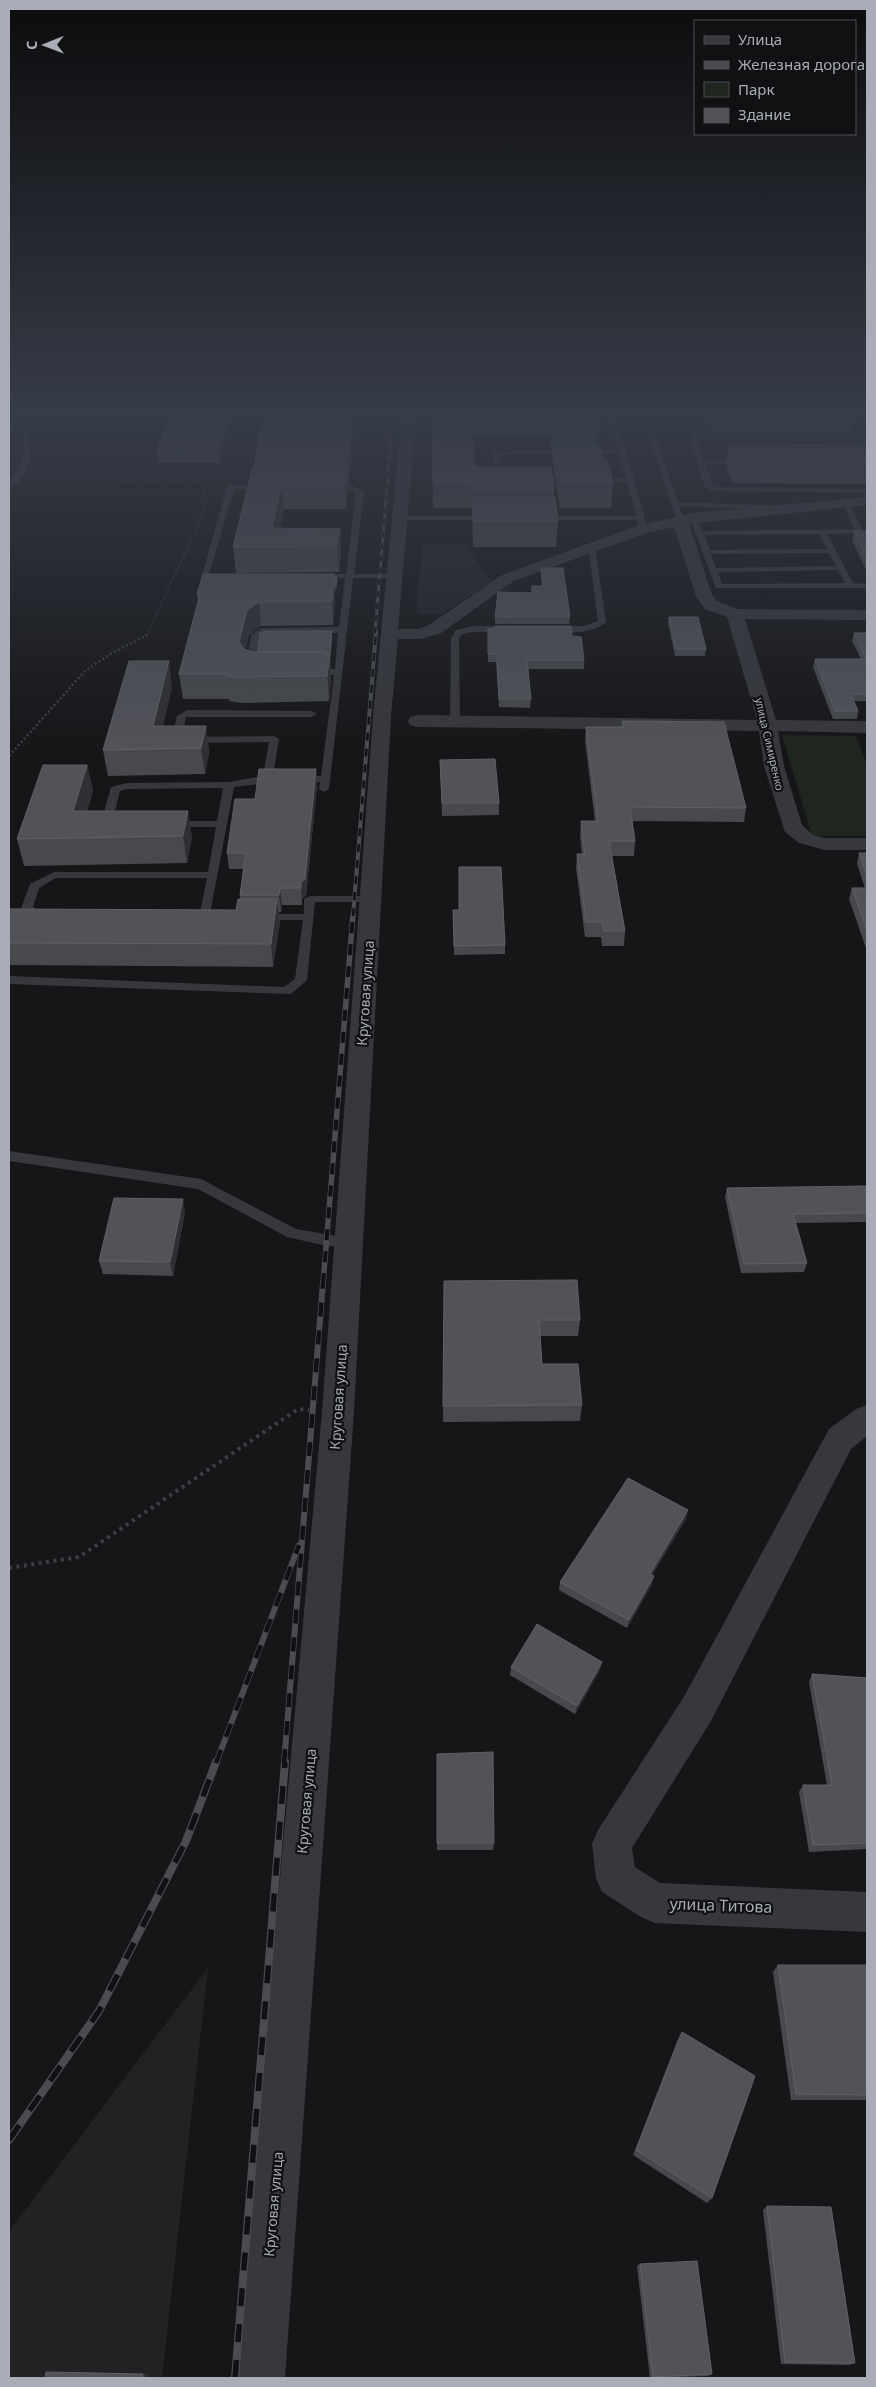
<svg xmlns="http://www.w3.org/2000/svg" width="876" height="2387" font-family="'Noto Sans',sans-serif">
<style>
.built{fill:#222225}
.green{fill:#1e261f}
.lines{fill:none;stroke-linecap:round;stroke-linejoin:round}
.path-far2{stroke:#3d3f44;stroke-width:2;stroke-dasharray:1 2;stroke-linecap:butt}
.path-far1{stroke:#3d3f44;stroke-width:2.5;stroke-dasharray:2 2.5;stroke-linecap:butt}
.path{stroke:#3d3f44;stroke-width:4;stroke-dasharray:3 4.5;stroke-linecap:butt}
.service{fill:#37383d;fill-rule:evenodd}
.minor{fill:#37383d;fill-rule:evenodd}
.rail-far4-casing{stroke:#4a4c52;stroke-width:3}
.rail-far3-casing{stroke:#4a4c52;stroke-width:4}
.rail-far2-casing{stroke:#4a4c52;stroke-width:5.5}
.rail-far1-casing{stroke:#4a4c52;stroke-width:6}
.rail-casing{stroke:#4a4c52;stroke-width:8}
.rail-far4{stroke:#111113;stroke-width:2;stroke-dasharray:6;stroke-linecap:butt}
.rail-far3{stroke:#111113;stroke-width:2.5;stroke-dasharray:8;stroke-linecap:butt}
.rail-far2{stroke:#111113;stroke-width:4;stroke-dasharray:11;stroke-linecap:butt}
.rail-far1{stroke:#111113;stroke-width:4.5;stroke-dasharray:14;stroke-linecap:butt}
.rail{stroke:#111113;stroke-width:5.5;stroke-dasharray:18;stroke-linecap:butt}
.wall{fill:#47494d}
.shaded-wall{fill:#2f3033}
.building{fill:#525359;stroke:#5f6168}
.labels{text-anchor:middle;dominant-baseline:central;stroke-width:4.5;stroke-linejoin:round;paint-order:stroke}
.far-street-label{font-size:11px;fill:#a8adb8;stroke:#111113}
.street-label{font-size:14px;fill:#a8adb8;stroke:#111113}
.near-street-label{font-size:16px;fill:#a8adb8;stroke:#111113}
</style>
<rect width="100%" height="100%" fill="#161618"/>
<g class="built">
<path d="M423 544H465L485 574 493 581 442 614H419L416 610Z"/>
<path d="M208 1968 162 2378H9V2231Z"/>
</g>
<path class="green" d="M782 735 856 736 867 765V836H812Z"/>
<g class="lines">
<path class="path-far2" d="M33 487 124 482H200L206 496 203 514 148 633"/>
<path class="path-far1" d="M9 756 85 671 112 653 147 635 148 632"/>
<path class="path" d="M9 1568 79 1557 298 1409 309 1410"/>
<g class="service">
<path d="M20 415H26C32 439 36 476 9 489 8 480 17 473 21 464 27 448 23 431 20 415Z"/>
<path d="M609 415H615L618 423 645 518V531H639L637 520H538L534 518 538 516H637L627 482H535L531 480 535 478H626L619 453 499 455 500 479 505 481 501 483 493 481V452L618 449 611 425H582L579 423 582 421H610Z"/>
<path d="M636 415H644L651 421 678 502 780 506 784 508 780 510 679 506 684 520 677 522 645 422Z"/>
<path d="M684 415H690L696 433H867V437H697L704 460H745L749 462 745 464H705L714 487 867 489V493L709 491 704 486Z"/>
<path d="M863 415H867V419L865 418Z"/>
<path d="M409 421H451L454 423 451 425 407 424Z"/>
<path d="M231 485H267L271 487 267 489H234L209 575 222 577 218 579H201L227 487Z"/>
<path d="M328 485 353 486 364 492 354 574H394L398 576 394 578H353L329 789 324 792 319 789 320 782H298L293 779 298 776H321L334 675H312L308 672 312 669H335L338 633H266L259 636 253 669 249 672 245 669 251 635 261 628 339 627 345 578H317L313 576 317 574H346L356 493 351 490 328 489Z"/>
<path d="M842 501H848L863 531 859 533 827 534 853 583 867 584V588H716L690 518 697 516 702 531 854 529ZM819 534 827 549 710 550 704 535ZM829 553 836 566 716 568 711 554ZM838 570 845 583 722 584 718 572Z"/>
<path d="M400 516H489L493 518 489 520H397V516Z"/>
<path d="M588 545 595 547 606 622C593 634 566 634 549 631V627L552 626H584L598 621Z"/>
<path d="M473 626H506L510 629 506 632H473L462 634 459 638 460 721 455 724 450 721 451 638 456 630Z"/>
<path d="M187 710 312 711 317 714 312 717H186L182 736 185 737 274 736 279 739 273 776 280 777V781L234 787 209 919 205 920 199 917 207 878H56L39 888 33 907 43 914 49 915V919C38 922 29 916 21 908L30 884 54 872H208L216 827H173L168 824 173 821H217L223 788 127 789 120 791 113 818 122 823 117 826 102 819 111 787 127 783 229 782 263 776 269 742 183 743 172 737 177 716Z"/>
<path d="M310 896H371L377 899 371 902H315L307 980 291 994 9 984V976L284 987 295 979 303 920H262L256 917 262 914H304V899Z"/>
<path d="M9 1151 201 1179 296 1229 354 1239 356 1243 354 1247 327 1246 287 1237 198 1189 9 1161Z"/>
</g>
<g class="minor">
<path d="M402 415H416L398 629H419L429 625 502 575 637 526 694 513 867 497V505L689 524 712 595 717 601 737 609 867 610V620L745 619 776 720 867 721V733L778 731 784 766 802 825 813 835 825 838H867V850H825L799 843 785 832 764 766 759 731 417 727 410 725 408 721 410 717 417 715 757 720 727 617 705 609 696 596 674 527 646 533 514 581 441 633 421 639H398L391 716 354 1412 285 2378H235L322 1412 373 716Z"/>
<path d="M867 1405V1436L851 1449 711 1721 632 1848 635 1867 660 1883 867 1892V1932L655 1923 641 1917 602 1892 596 1878 592 1844 598 1830 685 1695 829 1429 856 1409Z"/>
</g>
<defs>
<path id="rail-far4" d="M375 633 393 415"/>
<path id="rail-far3" d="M353 916 376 632"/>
<path id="rail-far2" d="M323 1284 353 915"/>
<g id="rail-far1">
<path d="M216 1763 299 1545"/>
<path d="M284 1763 323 1283"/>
</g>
<g id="rail">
<path d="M9 2140 99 2011 186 1841 216 1762"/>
<path d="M235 2378 285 1762"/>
</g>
</defs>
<use href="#rail-far4" class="rail-far4-casing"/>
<use href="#rail-far3" class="rail-far3-casing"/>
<use href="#rail-far2" class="rail-far2-casing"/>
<use href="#rail-far1" class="rail-far1-casing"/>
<use href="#rail" class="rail-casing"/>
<use href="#rail-far4" class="rail-far4"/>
<use href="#rail-far3" class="rail-far3"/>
<use href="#rail-far2" class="rail-far2"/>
<use href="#rail-far1" class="rail-far1"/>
<use href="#rail" class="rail"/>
</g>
<g class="wall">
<path d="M235 415 220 463H159L157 449Z"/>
<path d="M356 415 349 484H348V492L346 509H284L280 528 340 529 341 554 339 572 236 573 233 547 255 466V459Z"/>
<path d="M432 415H600L599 437H598L597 445 613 483 611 508H560L556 484 557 477H555L552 456V449H551L549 437H473L474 467 554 489V497L558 521 556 547H473L472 508H433Z"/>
<path d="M706 415H853L854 417 851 431H711Z"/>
<path d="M729 444 867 445V484L732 483 726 466Z"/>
<path d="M854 531H867V572L852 540Z"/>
<path d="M541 568 570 617 569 624H495V617L532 593V586H542L541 575Z"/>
<path d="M334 577H337V581L336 590H335V598L333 625 261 626 249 635 246 649 252 652H257L332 635 330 657 331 680 329 701 241 703 229 701V699H183L179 674 198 601 197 594Z"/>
<path d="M669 617 706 649 705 656H675L668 623Z"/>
<path d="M488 629 572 636 584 660V669H528L531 699 530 708 499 707 496 662H488Z"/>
<path d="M854 633H867V701H854L858 711 857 719H833L813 667 815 659H861L852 641Z"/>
<path d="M172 686 163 726H206L209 752 205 774 108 776 103 750Z"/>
<path d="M622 721 746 808 744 822 632 821 635 841 634 856H612L625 931 624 946H602L601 937H585L576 868 577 854H582L580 836 581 821H595L585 741 586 727H622Z"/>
<path d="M440 760 499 803V815L442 816Z"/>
<path d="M87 765 93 791 87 811 192 837 187 863 24 866 17 839Z"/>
<path d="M317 785 306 896 302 899V905H282L281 912H279L280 922 273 967 9 965V909L236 910 240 899V895L243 869H229L227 853 255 799Z"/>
<path d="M859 853H867V951L849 899 852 888H865L857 864Z"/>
<path d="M453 910 505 945V954L454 955Z"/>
<path d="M867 1186V1222L796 1223 807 1263 804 1272 741 1273 725 1197 727 1188Z"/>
<path d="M185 1212 173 1276 103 1274 99 1261Z"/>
<path d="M444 1281 580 1320 578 1336H540L542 1364 582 1405 580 1421 443 1422Z"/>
<path d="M686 1519 652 1575V1584L627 1628 559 1590 560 1582Z"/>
<path d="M511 1667 600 1670 575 1714 510 1675Z"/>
<path d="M812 1674 867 1678V1849L809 1852 799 1792 803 1785H827L809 1682Z"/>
<path d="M437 1754 494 1843 493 1850H437Z"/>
<path d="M778 1965H867V2100H791L773 1972Z"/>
<path d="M682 2032 712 2198 707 2203 633 2155 678 2039Z"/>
<path d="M767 2206 855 2363 850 2365 781 2364 763 2210Z"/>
<path d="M640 2264 712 2374 708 2376 650 2378 637 2266Z"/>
</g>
<g class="shaded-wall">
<path d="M230 415H235L220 463 218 450Z"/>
<path d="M353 415H356L349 484 348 459Z"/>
<path d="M347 467 348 492 346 509 345 484Z"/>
<path d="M282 484 284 509 276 546 272 528Z"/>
<path d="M340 529 341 554 339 572 337 546Z"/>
<path d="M334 574 335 598 333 625 332 601Z"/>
<path d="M259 602 261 626 249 635 242 667 239 642 247 610Z"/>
<path d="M332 631 330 657 331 680 329 701 326 655Z"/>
<path d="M169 661 172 686 158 749 153 726Z"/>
<path d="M206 726 209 752 205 774 201 748Z"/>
<path d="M87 765 93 791 79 838 73 811Z"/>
<path d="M316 769 317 785 306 896 302 899V905L301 882Z"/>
<path d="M188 811 192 837 187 863 183 836Z"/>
<path d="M280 888 282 905 281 912 279 895Z"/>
<path d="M277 899 280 922 273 967 271 944Z"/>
<path d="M183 1199 185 1212 173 1276 170 1262Z"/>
<path d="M688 1510 686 1519 648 1582 650 1574Z"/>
<path d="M654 1576 652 1584 627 1628 629 1620Z"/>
<path d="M602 1662 600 1670 575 1714 577 1706Z"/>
<path d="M143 2374 149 2376V2378H142Z"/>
</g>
<g class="building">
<path d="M171 415H230L218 450 157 449Z"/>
<path d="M264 415H353L348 459H255Z"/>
<path d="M432 415H472L474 467H551L554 489H472V483H433Z"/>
<path d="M551 415H597L599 424 552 425Z"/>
<path d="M712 415H853L854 417H713Z"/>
<path d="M729 444 867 445V462L735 461Z"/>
<path d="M553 445H599L603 460H558L557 466H556Z"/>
<path d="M558 460H607L613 483H562Z"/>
<path d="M253 466 347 467 345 484H282L272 528 340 529 337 546 233 547Z"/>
<path d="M473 497H555L558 521H473Z"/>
<path d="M854 531H867V558Z"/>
<path d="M541 568H563L570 617H495L498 592 532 593V586H543Z"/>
<path d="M203 574H334L332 601 259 602 247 610 239 642 244 649 252 652H326V655H330L327 676 238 677 226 676 227 674H179L200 594H197Z"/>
<path d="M334 577H337L336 586H335Z"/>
<path d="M669 617H698L706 649H676Z"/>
<path d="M495 626H571L572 636 581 637 584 660H527L531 699H499L497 654H488V629H494Z"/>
<path d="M266 631H332L330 655H327L326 652H257L260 633Z"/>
<path d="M854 633H867V694H851L858 711H835L815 659H866Z"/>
<path d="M129 661H169L153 726H206L201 748 103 750Z"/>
<path d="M622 721 724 722 746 808 630 807 635 841H609L625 931H604L602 922H586L577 854H585L581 821H598L586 727H623Z"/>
<path d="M495 759 499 803H442L440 760Z"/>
<path d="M43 765H87L73 811H188L183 836 17 839Z"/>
<path d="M259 769H316L305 879 301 882V888H280L279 895H240L246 853H227L235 799H255Z"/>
<path d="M859 853H867V876Z"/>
<path d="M459 867H501L505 945 454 946 453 910H459Z"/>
<path d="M852 888H867V931Z"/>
<path d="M238 899H277L271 944 9 943V909L236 910Z"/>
<path d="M867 1186V1213L793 1214 807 1263 744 1264 727 1188Z"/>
<path d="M114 1198 183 1199 170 1262 99 1261Z"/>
<path d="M577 1280 580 1320H539L542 1364H578L582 1405 443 1406 444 1281Z"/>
<path d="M628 1478 688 1510 650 1574 654 1576 629 1620 560 1582Z"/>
<path d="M537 1624 602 1662 577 1706 511 1667Z"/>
<path d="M812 1674 867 1678V1843L813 1845 803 1785H832Z"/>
<path d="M493 1752 494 1843H437V1754Z"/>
<path d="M778 1965H867V2095L796 2094Z"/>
<path d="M682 2032 755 2076 712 2198 636 2150Z"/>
<path d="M767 2206 831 2207 855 2363 785 2362Z"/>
<path d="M697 2261 712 2374 653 2377 640 2264Z"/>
<path d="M46 2372 143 2374 142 2378H45Z"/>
</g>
<linearGradient id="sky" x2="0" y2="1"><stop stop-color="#0c0c0d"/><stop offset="0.55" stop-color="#363c48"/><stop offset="1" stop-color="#363c48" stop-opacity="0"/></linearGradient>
<rect width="876" height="750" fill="url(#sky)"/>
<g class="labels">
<g class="far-street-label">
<text transform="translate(770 744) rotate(77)">улица Симиренко</text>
</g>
<g class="street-label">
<text transform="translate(365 993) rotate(-86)">Круговая улица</text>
<text transform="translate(338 1397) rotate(-86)">Круговая улица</text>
<text transform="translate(306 1801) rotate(-85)">Круговая улица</text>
<text transform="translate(273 2204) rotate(-85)">Круговая улица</text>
</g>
<g class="near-street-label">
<text transform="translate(721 1905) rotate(2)">улица Титова</text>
</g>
</g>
<rect width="876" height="2387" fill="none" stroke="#a8adb8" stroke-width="20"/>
<rect x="694" y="20" width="162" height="115" fill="#111113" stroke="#4d4f55"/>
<rect x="704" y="36" width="25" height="8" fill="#37383d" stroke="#4d4f55"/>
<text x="738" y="45" font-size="15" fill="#a8adb8">Улица</text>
<rect x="704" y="61" width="25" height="8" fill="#4a4c52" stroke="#4d4f55"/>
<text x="738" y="70" font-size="15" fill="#a8adb8">Железная дорога</text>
<rect x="704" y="82" width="25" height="15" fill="#1e261f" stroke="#4d4f55"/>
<text x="738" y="95" font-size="15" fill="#a8adb8">Парк</text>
<rect x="704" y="108" width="25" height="15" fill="#525359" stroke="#4d4f55"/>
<text x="738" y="120" font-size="15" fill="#a8adb8">Здание</text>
<g transform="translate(45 45) rotate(269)" stroke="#111113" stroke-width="4" paint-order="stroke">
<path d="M0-4L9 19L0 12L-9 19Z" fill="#a8adb8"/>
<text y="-8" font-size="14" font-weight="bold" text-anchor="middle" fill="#a8adb8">С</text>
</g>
</svg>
